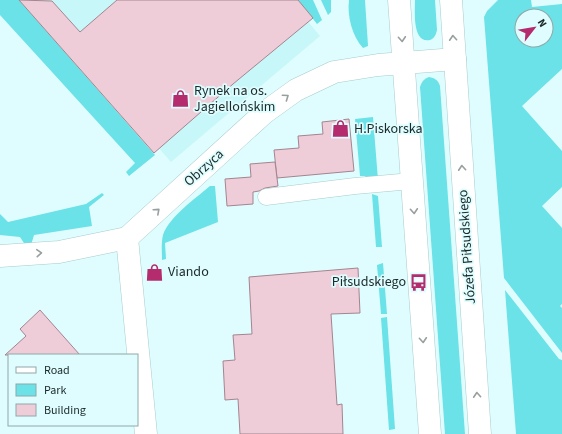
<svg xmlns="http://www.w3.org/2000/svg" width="562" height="434" font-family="'Source Sans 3',sans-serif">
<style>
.built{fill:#c7f7f9}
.green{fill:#6ae2e7;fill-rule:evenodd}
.building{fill:#eecdd8;stroke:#a3858f}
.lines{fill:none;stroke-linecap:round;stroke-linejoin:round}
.service-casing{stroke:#a7cccd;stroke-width:17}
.minor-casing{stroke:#a7cccd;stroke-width:23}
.tertiary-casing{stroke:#a7cccd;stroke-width:23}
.service{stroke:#fff;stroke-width:16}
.minor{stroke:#fff;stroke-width:22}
.tertiary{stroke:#fff;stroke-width:22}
.oneway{stroke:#989f9f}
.labels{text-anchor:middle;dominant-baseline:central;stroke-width:3.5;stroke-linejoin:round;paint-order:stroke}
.poi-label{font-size:14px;fill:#1b292a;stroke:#dffdfe;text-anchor:start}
.street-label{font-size:14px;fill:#1b292a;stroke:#dffdfe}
</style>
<rect width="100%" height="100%" fill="#dffdfe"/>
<path class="built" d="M29 0H290L320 36 171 162Z"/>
<g class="green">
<path d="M0 0H19L155 155 129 176 126 172 135 163 0 15Z"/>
<path d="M298 0H313L322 20 317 24Z"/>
<path d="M321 0H331V12L328 15Z"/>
<path d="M349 0H365L368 46 363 48C352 36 347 16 349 0Z"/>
<path d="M415 0H435L437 30C436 34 435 38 430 40 412 44 415 11 415 0Z"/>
<path d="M498 0H531L532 7 562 4V69L522 106 562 151V187L542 206 562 228V304L560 306 562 308V353L504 278 484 17 487 11ZM522 16H546V40H522Z"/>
<path d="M429 77C435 78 438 80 440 86L465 434H445L420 87C422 81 424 79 429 77Z"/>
<path d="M373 117 378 180 367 179 365 176H360L355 119Z"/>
<path d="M210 186H215L218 222 165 243 166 259 162 260C162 252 161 243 163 235 169 217 196 198 210 186Z"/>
<path d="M102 193 104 195 89 207 92 226 34 235 31 245 26 246 20 237 0 235V214L8 222 86 204Z"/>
<path d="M372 194 378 196 382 247H376Z"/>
<path d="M383 263 387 314H381L377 265Z"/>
<path d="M505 290 559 359 562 360V434H516Z"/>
<path d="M387 317 395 429 389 430 381 318Z"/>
</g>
<g class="building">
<path d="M19 0 52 1 80 32 117 0H298L313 18 233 84 154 153Z"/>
<path d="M349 119 354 171 277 178 274 150 299 148 298 136 323 134 322 122Z"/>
<path d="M275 162 278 186 265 188 259 191 253 192V204L227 206 225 179 251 177 250 164Z"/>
<path d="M358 268 360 313 331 314 337 405 342 404 343 434H240L238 399 225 400 223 361 235 360 233 335 252 334 249 277Z"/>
<path d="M40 310 80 355H5L26 336 20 329Z"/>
</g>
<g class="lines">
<defs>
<path id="service" d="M266 197 355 186 412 181"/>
<g id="minor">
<path d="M127 238 146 434"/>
<path d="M0 256 59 252 127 238 264 113 296 90 334 72 378 65 404 63"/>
</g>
<g id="tertiary">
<path d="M399 0 430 434"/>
<path d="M451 0 480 434"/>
<path d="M404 63 455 59"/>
</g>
</defs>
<use href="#service" class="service-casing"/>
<use href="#minor" class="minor-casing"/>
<use href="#tertiary" class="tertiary-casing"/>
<use href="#service" class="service"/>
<use href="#minor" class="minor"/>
<use href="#tertiary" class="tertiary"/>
</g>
<defs><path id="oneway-chevron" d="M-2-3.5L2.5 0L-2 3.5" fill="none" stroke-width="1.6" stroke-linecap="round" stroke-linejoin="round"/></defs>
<g class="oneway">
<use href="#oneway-chevron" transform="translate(453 38) rotate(-94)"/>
<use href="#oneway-chevron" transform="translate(402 39) rotate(86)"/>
<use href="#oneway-chevron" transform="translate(286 97) rotate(-35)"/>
<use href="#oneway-chevron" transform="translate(462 168) rotate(-94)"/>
<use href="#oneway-chevron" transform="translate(157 211) rotate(-42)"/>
<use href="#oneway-chevron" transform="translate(414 211) rotate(86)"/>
<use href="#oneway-chevron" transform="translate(39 253) rotate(-4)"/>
<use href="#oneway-chevron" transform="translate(423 340) rotate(86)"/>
<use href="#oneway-chevron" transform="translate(477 395) rotate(-94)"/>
</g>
<defs>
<symbol id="shop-bare" viewBox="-9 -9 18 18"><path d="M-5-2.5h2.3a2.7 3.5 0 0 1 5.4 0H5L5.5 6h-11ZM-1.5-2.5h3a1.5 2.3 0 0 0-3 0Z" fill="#b42c6d" stroke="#dffdfe" stroke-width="2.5" paint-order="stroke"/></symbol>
<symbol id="bus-bare" viewBox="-9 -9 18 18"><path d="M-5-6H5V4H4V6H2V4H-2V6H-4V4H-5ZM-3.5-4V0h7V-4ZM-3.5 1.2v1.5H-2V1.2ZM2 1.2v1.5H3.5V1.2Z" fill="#b42c6d" stroke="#dffdfe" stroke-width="2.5" paint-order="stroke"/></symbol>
</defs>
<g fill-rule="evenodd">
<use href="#shop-bare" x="168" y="86" width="25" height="25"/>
<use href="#shop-bare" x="328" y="116" width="25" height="25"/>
<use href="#shop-bare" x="142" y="260" width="25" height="25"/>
<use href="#bus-bare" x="406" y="270" width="25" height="25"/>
</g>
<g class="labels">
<g class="poi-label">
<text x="194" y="91">Rynek na os.<tspan x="194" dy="16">Jagiellońskim</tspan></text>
<text x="354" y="129">H.Piskorska</text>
<text x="168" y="272">Viando</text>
<text x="406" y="282" text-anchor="end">Piłsudskiego</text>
</g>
<g class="street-label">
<text transform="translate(204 168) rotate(-42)">Obrzyca</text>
<text transform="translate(467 247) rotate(-94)">Józefa Piłsudskiego</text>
</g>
</g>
<rect x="8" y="354" width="130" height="72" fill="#dffdfe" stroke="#91a8a9"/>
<rect x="16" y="367" width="20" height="6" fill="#ffffff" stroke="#91a8a9"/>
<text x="44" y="374" font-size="12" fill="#1b292a">Road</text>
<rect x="16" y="384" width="20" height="12" fill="#6ae2e7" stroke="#91a8a9"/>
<text x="44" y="394" font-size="12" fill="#1b292a">Park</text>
<rect x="16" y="404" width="20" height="12" fill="#eecdd8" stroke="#91a8a9"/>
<text x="44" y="414" font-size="12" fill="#1b292a">Building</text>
<g transform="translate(534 28) rotate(59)"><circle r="19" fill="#dffdfe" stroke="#91a8a9"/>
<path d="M0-3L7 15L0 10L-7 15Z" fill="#b42c6d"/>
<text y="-6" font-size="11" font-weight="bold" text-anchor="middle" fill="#1b292a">N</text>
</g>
</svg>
